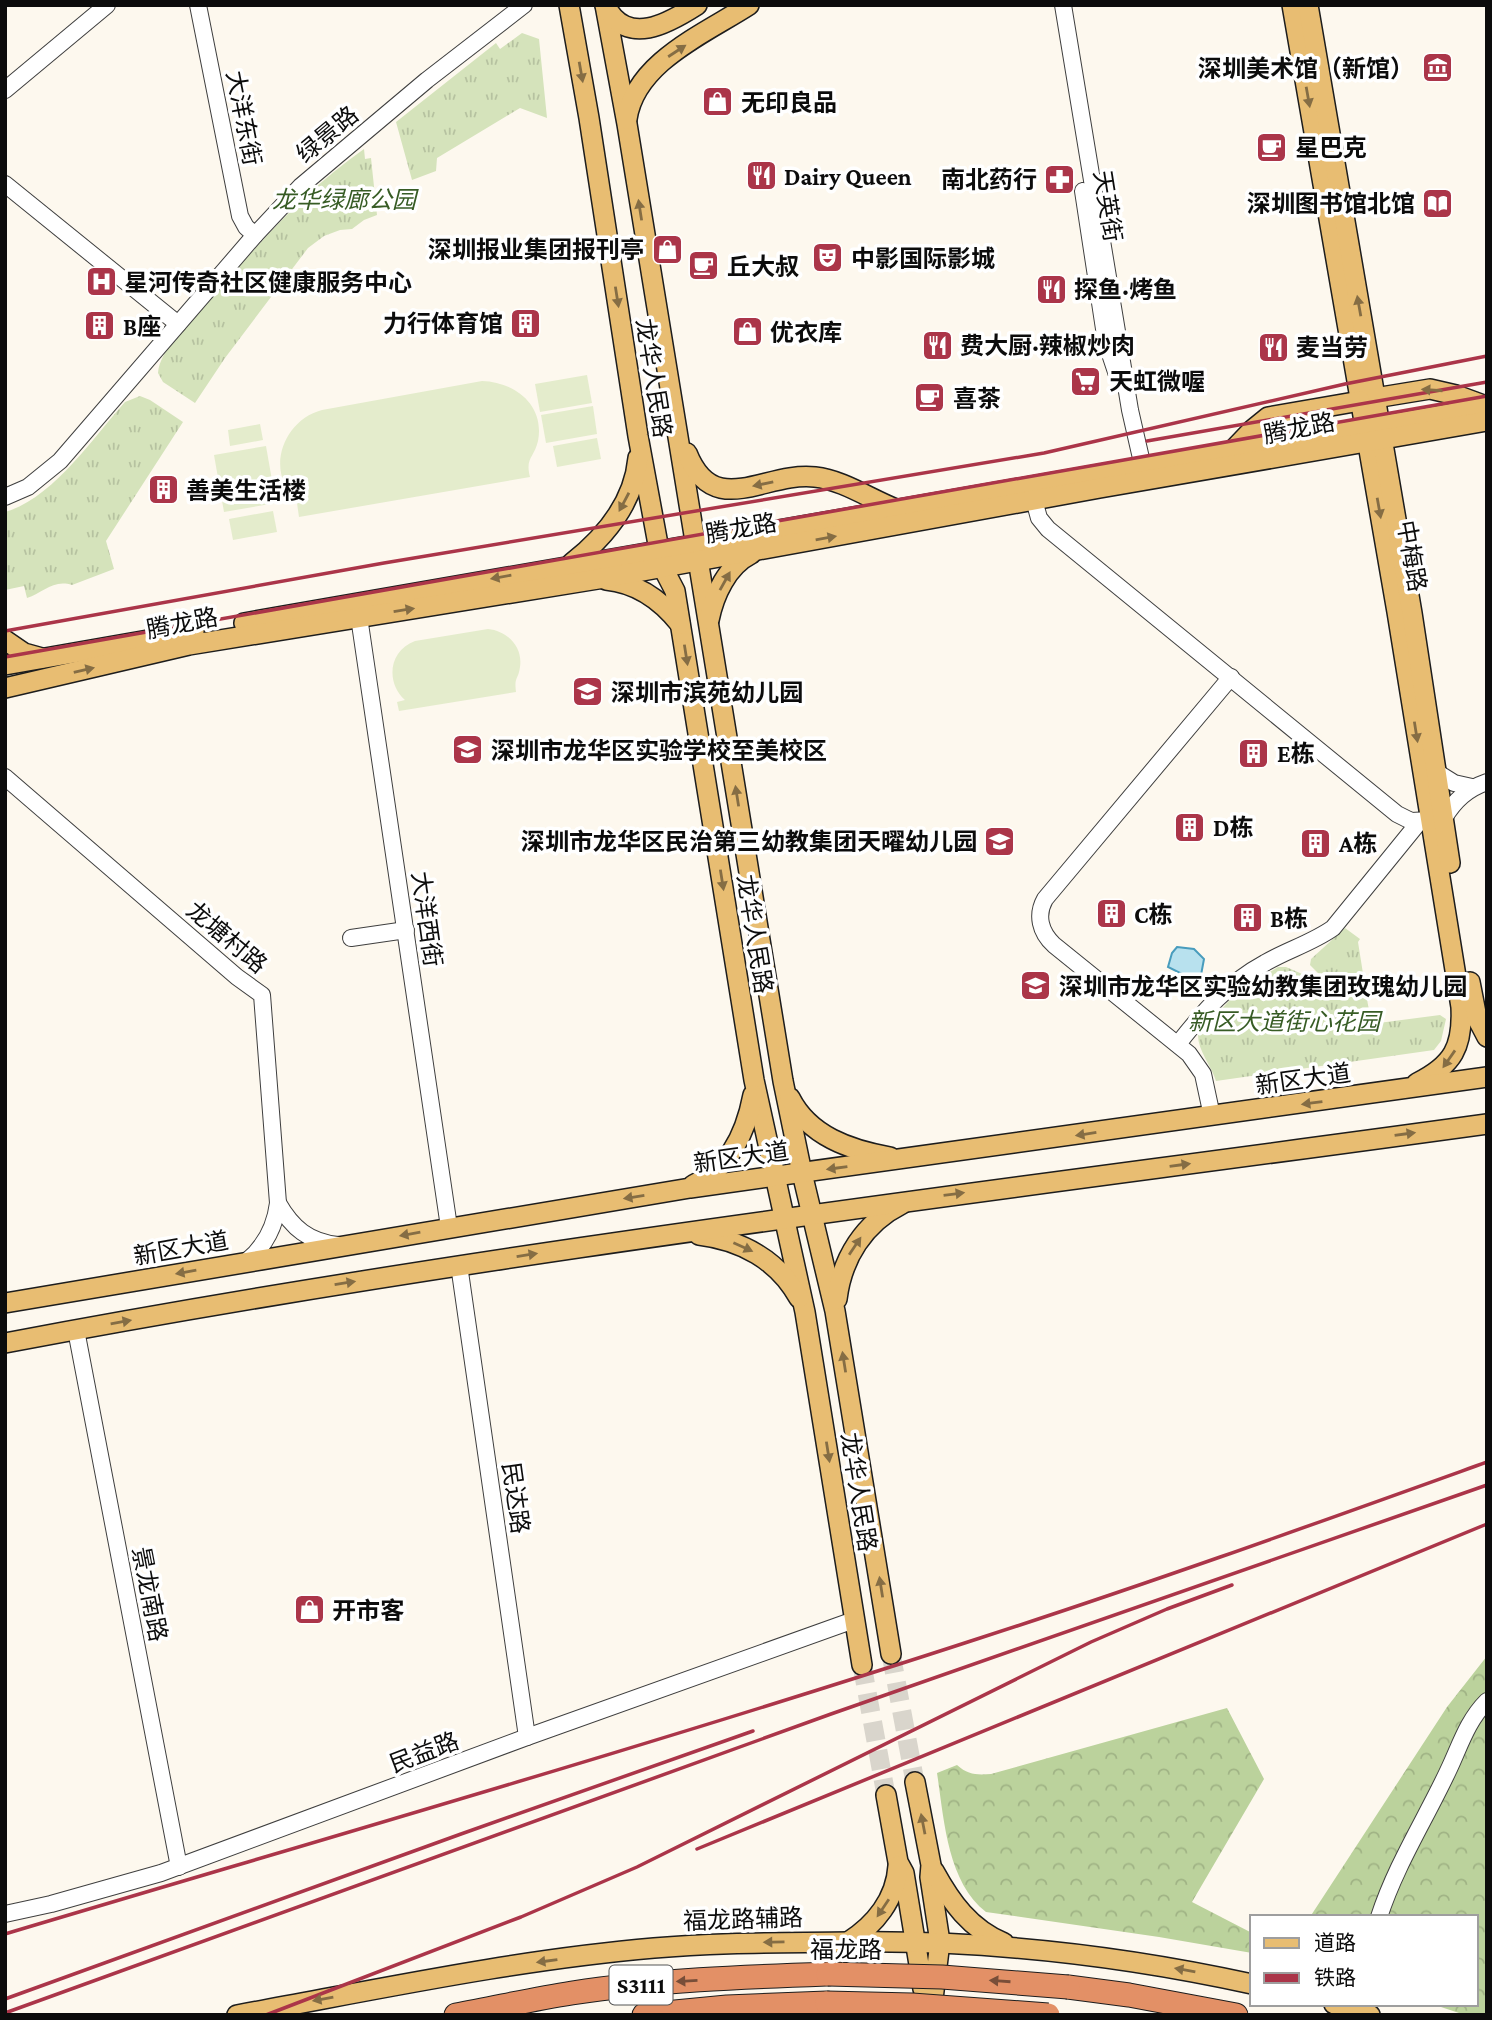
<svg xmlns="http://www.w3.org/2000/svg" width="1492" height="2020" font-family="'Crimson Pro','Noto Sans SC',serif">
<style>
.grass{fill:url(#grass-tufts)}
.forest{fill:url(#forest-crowns)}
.pitch{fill:#e4eccc}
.water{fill:#b8e1ee;stroke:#489cbd;stroke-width:2}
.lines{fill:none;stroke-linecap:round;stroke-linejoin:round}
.major-tunnel{stroke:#d9d5cc;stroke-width:19;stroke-dasharray:19 10;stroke-linecap:butt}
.minor-casing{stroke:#3f3f3f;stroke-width:18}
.major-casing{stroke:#1d1d1d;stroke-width:22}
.highway-casing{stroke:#1d1d1d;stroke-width:25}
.minor{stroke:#fff;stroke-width:16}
.major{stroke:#e8bd72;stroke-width:19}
.highway{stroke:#e39066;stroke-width:23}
.rail{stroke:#ab3549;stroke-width:3.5}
.highway-bridge-casing{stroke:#1d1d1d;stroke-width:25;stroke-linecap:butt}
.highway-bridge{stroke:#e39066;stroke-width:23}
.oneway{fill:#856d44}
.oneway2{fill:#784e39}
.labels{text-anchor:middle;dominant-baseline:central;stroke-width:7;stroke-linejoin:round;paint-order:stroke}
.shield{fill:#fff;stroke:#555;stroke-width:2}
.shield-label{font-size:23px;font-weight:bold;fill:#0c0c0c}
.poi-label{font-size:24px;font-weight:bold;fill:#0c0c0c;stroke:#fff;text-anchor:start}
.street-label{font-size:24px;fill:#0c0c0c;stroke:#fff}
.park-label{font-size:24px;font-style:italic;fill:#375c25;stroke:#fff}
</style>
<defs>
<pattern id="grass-tufts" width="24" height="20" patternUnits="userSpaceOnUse" patternTransform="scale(1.75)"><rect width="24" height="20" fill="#d5e3bb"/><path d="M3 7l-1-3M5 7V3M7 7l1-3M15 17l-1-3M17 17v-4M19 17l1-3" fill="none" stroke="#b6c2a0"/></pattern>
<pattern id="forest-crowns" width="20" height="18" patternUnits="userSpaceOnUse" patternTransform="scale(1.75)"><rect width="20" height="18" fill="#bbd29c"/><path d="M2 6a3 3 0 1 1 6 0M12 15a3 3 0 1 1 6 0" fill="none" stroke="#a0b385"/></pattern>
</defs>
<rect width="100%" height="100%" fill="#fdf8ee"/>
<g class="grass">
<path d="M522 33 539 39 547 118 520 108 437 158 436 171 412 180 396 122 496 43 500 49Z"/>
<path d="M364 149 365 159 371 158 377 215 364 220 352 229 340 230 324 236 308 248 225 358 195 403 163 382 158 373C160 349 188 326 203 308 253 250 301 193 364 149Z"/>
<path d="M140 396 150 400 183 422 106 541 114 569 72 585C53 579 43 593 27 598L24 586 5 590V512C52 499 93 438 125 402Z"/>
<path d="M1345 928 1360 939 1358 942 1371 1024 1440 1015 1446 1019 1441 1041 1434 1050 1216 1081C1211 1065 1198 1051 1198 1035L1236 993 1278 967H1286L1314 979 1321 976 1310 965 1311 959Z"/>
</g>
<g class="forest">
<path d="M1487 1656V2015H1465L1432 2004H1476V1917H1310L1447 1707Z"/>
<path d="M1227 1708 1264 1779 1192 1902 1252 1933V1953L1159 1937 986 1912C947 1882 944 1818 937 1773L957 1765C968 1775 977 1775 991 1774Z"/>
</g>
<g class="pitch">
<path d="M587 375 592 403 540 412 535 384Z"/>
<path d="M482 381C515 382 545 405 538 441 534 458 525 458 530 477L299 517 297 503 300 501C263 476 282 420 322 410Z"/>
<path d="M593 406 597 434 546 443 541 415Z"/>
<path d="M260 424 263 440 230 446 228 430Z"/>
<path d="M597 438 601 459 557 467 553 446Z"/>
<path d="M266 446 276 503 224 512 214 455Z"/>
<path d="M273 511 277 532 233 540 229 519Z"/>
<path d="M488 629C507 631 523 646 520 667 518 681 514 676 516 692L399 711 397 702 405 700C386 683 388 651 415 641Z"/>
</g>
<path class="water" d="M1177 947 1194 949 1204 959 1201 975 1192 979 1168 967 1172 953Z"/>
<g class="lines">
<g class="major-tunnel">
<path d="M891 1654 915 1782"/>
<path d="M862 1665 886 1795"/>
</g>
<defs>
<g id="minor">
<path d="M198 5 240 216 246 227 255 235"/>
<path d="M1063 5 1130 410 1143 467"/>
<path d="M5 90 107 5"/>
<path d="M5 184 178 324"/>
<path d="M1083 191 1106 342 1117 375"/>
<path d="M5 497 28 487 60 461 255 235 301 186 427 80 524 5"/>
<path d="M1034 500 1039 518 1048 529 1397 814 1411 821 1430 820"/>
<path d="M359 617 449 1227"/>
<path d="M1438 773 1454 783 1472 787"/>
<path d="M5 777 237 977 262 995 278 1203C275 1227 265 1246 247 1261"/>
<path d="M1444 818C1455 800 1467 789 1487 782"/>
<path d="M351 938 406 930"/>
<path d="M1178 1044C1203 1012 1228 983 1265 963 1287 950 1312 943 1333 928L1420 821"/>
<path d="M1212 1116 1203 1074 1189 1054 1054 945C1040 932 1036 915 1045 899L1231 677"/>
<path d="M278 1203C292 1228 309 1242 338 1245"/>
<path d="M459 1265 527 1737"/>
<path d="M76 1330 179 1867"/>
<path d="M5 1914 51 1904 161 1873 527 1737 854 1620"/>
<path d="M1379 1917C1396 1865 1425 1820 1448 1771 1460 1746 1467 1721 1487 1701"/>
</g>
<g id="major">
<path d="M569 5 589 118 638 436 662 566 675 591 754 1080 805 1312 862 1665"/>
<path d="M605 5 627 124 783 1081 802 1173 835 1311 891 1654"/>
<path d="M605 5C627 48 669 23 697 5"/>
<path d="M1292 5 1397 612 1461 1007C1463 1047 1453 1065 1417 1083"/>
<path d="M1308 5 1412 613 1450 863"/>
<path d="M627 119C635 62 706 33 749 5"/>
<path d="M1375 398 1430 389 1456 395 1486 406"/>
<path d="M1231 452 1252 430 1268 417 1360 401"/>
<path d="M687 453C714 521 765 471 815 477 843 480 870 499 896 509"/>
<path d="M572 563C605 537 634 502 638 458"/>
<path d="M606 580C637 583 661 600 680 624"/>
<path d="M709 620C714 595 727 566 751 554"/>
<path d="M244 623 1487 407"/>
<path d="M5 640 24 653 42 658"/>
<path d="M5 665 194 632"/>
<path d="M5 688 189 645 598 579 1100 488 1487 421"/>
<path d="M1470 982 1477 1018 1487 1037"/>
<path d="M790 1098C809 1136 850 1150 890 1157"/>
<path d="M693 1185C729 1169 746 1132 753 1095"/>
<path d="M699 1235C741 1240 778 1260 799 1298"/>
<path d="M837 1299C842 1258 864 1223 902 1204"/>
<path d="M5 1303 690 1188 1487 1077"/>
<path d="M5 1343C496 1250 992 1192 1487 1124"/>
<path d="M915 1782 931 1865 930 1877 940 1942 931 2015"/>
<path d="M886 1795 898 1862 904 1873 923 1989"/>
<path d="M934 1871C951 1902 970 1929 1004 1943"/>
<path d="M848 1942C875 1925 896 1899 898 1866"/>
<path d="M1334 2004 1370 2015"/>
<path d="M237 2015C375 1990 514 1960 654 1948 719 1942 784 1943 849 1942 985 1940 1119 1955 1252 1984"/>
</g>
<g id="highway">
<path d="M1068 1987 1129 1995 1236 2015"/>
<path d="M456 2015C495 2008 533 1999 572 1993 657 1980 743 1977 828 1974"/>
<path d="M644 2015 727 2007 827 2003"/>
</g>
</defs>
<use href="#minor" class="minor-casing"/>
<use href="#major" class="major-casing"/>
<use href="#highway" class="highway-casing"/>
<use href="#minor" class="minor"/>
<use href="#major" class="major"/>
<use href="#highway" class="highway"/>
<g class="rail">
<path d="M1147 441 1487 382"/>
<path d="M5 631 384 563 1044 453 1345 384 1487 356"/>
<path d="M5 657 1487 396"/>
<path d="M697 1849 1487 1524"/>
<path d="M5 1934C330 1837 655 1744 977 1639 1148 1584 1317 1523 1487 1462"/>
<path d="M5 1999 461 1834 753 1731"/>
<path d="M5 2013 831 1714 1487 1485"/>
<path d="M266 2015 521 1917 637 1867 1091 1642 1167 1609 1232 1585"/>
</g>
<defs>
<g id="highway-bridge">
<path d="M828 1974 942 1977 1068 1987"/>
<path d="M827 2003 912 2005 1048 2015"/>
</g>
</defs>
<use href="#highway-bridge" class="highway-bridge-casing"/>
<use href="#highway-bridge" class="highway-bridge"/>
</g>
<defs><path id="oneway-solid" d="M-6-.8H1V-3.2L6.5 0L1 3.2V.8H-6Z" transform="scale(1.75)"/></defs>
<g class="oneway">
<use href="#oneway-solid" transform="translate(677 51) rotate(-33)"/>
<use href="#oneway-solid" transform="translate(581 72) rotate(80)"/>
<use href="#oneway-solid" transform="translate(1308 97) rotate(80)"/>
<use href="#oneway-solid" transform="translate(640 210) rotate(-99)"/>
<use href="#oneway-solid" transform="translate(617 297) rotate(81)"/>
<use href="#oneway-solid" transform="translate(1359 306) rotate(-100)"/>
<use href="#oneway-solid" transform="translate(1432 390) rotate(-176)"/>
<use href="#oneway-solid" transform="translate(763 484) rotate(168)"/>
<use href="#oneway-solid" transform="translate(624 502) rotate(118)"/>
<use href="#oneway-solid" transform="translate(1379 508) rotate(80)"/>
<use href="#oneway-solid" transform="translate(826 538) rotate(-10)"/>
<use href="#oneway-solid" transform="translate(501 577) rotate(170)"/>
<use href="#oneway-solid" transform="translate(725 581) rotate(-61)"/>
<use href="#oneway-solid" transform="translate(404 610) rotate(-9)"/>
<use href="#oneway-solid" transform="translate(686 655) rotate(81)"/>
<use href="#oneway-solid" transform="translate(84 670) rotate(-13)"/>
<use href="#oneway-solid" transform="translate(1416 732) rotate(81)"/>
<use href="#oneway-solid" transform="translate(737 796) rotate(-99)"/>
<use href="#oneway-solid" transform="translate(722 880) rotate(81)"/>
<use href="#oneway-solid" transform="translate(1449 1059) rotate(125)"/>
<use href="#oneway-solid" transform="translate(1312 1103) rotate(173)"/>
<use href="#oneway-solid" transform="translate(1086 1134) rotate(171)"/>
<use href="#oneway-solid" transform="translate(1405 1134) rotate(-8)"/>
<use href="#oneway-solid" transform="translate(1180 1165) rotate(-8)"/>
<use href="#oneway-solid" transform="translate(837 1168) rotate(172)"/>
<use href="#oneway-solid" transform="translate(954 1194) rotate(-7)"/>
<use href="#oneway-solid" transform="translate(634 1197) rotate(171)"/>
<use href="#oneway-solid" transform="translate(410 1234) rotate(170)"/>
<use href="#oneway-solid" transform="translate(855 1246) rotate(-56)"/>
<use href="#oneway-solid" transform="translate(743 1247) rotate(24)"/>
<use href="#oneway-solid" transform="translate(527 1255) rotate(-9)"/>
<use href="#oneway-solid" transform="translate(186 1272) rotate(170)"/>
<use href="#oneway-solid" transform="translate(345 1283) rotate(-9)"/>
<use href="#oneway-solid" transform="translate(121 1322) rotate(-10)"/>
<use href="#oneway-solid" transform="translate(844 1362) rotate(-99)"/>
<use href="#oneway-solid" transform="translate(828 1452) rotate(81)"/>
<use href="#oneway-solid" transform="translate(881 1587) rotate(-99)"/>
<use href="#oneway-solid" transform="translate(923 1824) rotate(-101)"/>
<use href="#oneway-solid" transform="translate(883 1908) rotate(124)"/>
<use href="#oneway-solid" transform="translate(774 1942) rotate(179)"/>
<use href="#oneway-solid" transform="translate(547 1961) rotate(172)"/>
<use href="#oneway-solid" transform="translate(1185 1970) rotate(-170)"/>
<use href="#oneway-solid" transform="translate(323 1999) rotate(170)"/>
</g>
<g class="oneway2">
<use href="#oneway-solid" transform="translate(687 1981) rotate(177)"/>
<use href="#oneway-solid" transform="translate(1000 1981) rotate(-176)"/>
</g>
<defs>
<symbol id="museum-square" viewBox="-11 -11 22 22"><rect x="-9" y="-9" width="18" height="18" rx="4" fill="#ab3549" stroke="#fff"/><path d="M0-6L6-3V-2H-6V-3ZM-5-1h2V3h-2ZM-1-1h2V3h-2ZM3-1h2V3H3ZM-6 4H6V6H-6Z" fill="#fff"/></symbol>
<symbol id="shop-square" viewBox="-11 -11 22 22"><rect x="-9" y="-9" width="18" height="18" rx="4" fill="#ab3549" stroke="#fff"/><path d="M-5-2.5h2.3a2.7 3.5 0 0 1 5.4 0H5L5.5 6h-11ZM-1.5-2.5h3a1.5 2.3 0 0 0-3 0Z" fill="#fff"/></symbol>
<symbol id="cafe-square" viewBox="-11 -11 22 22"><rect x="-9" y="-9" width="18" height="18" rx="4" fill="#ab3549" stroke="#fff"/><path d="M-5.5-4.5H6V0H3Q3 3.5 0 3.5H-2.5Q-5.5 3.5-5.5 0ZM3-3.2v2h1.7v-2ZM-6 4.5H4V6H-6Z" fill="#fff"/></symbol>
<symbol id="restaurant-square" viewBox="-11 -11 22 22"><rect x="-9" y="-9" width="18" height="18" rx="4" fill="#ab3549" stroke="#fff"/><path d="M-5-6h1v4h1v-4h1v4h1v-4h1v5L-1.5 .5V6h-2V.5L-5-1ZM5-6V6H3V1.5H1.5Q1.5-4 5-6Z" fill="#fff"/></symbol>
<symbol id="pharmacy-square" viewBox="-11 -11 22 22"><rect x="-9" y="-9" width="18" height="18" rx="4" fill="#ab3549" stroke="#fff"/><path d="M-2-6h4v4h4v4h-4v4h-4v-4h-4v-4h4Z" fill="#fff"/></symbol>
<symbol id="library-square" viewBox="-11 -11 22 22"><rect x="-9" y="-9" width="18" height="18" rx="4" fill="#ab3549" stroke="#fff"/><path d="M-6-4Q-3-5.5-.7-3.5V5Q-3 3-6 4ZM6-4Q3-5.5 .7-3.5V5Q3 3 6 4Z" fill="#fff"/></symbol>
<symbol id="theatre-square" viewBox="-11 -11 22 22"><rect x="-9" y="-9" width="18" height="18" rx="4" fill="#ab3549" stroke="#fff"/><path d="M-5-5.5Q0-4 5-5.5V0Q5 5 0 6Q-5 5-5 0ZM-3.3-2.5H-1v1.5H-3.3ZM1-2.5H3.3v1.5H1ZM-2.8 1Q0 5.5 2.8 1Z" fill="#fff"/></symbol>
<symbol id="hospital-square" viewBox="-11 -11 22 22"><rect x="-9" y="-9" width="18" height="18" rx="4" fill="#ab3549" stroke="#fff"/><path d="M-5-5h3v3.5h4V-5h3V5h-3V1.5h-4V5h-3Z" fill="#fff"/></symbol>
<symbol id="building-square" viewBox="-11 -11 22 22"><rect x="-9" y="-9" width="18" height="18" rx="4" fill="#ab3549" stroke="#fff"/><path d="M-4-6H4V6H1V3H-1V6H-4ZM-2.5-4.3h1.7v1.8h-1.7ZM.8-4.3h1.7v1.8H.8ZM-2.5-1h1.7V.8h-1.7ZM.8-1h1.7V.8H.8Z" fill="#fff"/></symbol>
<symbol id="supermarket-square" viewBox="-11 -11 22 22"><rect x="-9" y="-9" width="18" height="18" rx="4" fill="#ab3549" stroke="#fff"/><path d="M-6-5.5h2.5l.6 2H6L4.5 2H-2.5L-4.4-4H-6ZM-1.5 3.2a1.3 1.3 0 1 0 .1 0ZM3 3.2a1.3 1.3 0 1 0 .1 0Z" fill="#fff"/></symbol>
<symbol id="school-square" viewBox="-11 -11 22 22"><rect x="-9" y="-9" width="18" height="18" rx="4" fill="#ab3549" stroke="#fff"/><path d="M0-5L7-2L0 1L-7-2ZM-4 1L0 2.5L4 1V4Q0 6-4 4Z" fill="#fff"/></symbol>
</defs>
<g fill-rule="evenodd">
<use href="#museum-square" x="1420" y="50" width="35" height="35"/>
<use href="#shop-square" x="700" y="84" width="35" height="35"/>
<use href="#cafe-square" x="1254" y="130" width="35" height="35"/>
<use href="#restaurant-square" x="744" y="158" width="35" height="35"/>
<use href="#pharmacy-square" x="1042" y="162" width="35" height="35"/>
<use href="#library-square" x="1420" y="186" width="35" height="35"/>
<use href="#shop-square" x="650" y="232" width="35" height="35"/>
<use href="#theatre-square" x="810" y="240" width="35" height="35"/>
<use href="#cafe-square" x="686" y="248" width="35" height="35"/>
<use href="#hospital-square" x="84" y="264" width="35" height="35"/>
<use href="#restaurant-square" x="1034" y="272" width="35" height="35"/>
<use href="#building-square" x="508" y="306" width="35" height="35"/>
<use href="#building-square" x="82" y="308" width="35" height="35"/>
<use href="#shop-square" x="730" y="314" width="35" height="35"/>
<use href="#restaurant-square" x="920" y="328" width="35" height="35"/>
<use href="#restaurant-square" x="1256" y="330" width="35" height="35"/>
<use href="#supermarket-square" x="1068" y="364" width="35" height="35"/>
<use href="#cafe-square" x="912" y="380" width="35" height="35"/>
<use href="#building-square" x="146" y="472" width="35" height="35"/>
<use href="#school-square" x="570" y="674" width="35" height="35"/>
<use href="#school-square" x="450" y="732" width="35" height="35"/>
<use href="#building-square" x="1236" y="736" width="35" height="35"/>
<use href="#building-square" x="1172" y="810" width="35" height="35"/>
<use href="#school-square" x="982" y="824" width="35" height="35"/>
<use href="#building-square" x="1298" y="826" width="35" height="35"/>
<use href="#building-square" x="1094" y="896" width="35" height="35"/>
<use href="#building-square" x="1230" y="900" width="35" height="35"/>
<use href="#school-square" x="1018" y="968" width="35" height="35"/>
<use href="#shop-square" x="292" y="1592" width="35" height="35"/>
</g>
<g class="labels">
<rect class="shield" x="609.5" y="1965.5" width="63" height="39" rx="5"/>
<g class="shield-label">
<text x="641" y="1985">S3111</text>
</g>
<g class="poi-label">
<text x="1414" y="68" text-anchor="end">深圳美术馆（新馆）</text>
<text x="741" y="102">无印良品</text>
<text x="1295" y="147">星巴克</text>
<text x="784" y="176">Dairy Queen</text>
<text x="1037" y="179" text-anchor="end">南北药行</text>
<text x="1415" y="203" text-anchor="end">深圳图书馆北馆</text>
<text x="644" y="249" text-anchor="end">深圳报业集团报刊亭</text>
<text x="851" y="258">中影国际影城</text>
<text x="727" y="266">丘大叔</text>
<text x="124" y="282">星河传奇社区健康服务中心</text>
<text x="1074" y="289">探鱼·烤鱼</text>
<text x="503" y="323" text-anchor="end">力行体育馆</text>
<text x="123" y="326">B座</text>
<text x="770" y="332">优衣库</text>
<text x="960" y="345">费大厨·辣椒炒肉</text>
<text x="1296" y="347">麦当劳</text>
<text x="1109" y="381">天虹微喔</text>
<text x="953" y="398">喜茶</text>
<text x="186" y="490">善美生活楼</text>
<text x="611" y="692">深圳市滨苑幼儿园</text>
<text x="491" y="750">深圳市龙华区实验学校至美校区</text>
<text x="1277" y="753">E栋</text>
<text x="1213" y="827">D栋</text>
<text x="977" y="841" text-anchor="end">深圳市龙华区民治第三幼教集团天曜幼儿园</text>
<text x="1339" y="843">A栋</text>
<text x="1134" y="914">C栋</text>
<text x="1270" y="918">B栋</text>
<text x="1059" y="986">深圳市龙华区实验幼教集团玫瑰幼儿园</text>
<text x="332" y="1610">开市客</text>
</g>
<g class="street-label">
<text transform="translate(244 118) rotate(79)">大洋东街</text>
<text transform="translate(327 134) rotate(-40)">绿景路</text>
<text transform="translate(1108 206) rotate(81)">天英街</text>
<text transform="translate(654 378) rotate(81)">龙华人民路</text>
<text transform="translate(1299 428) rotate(-11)">腾龙路</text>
<text transform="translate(741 528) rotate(-10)">腾龙路</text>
<text transform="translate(1412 556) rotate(80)">中梅路</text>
<text transform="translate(182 623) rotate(-11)">腾龙路</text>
<text transform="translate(427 919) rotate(82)">大洋西街</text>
<text transform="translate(755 934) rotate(81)">龙华人民路</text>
<text transform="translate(227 937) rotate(40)">龙塘村路</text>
<text transform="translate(1303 1079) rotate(-8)">新区大道</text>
<text transform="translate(741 1157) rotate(-8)">新区大道</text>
<text transform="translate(181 1248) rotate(-10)">新区大道</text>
<text transform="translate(859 1492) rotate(81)">龙华人民路</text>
<text transform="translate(516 1498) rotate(82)">民达路</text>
<text transform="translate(150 1594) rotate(79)">景龙南路</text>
<text transform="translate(424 1752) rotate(-21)">民益路</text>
<text transform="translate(743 1919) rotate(-2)">福龙路辅路</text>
<text x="846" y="1949">福龙路</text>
</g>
<g class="park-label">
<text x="344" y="199">龙华绿廊公园</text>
<text x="1284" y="1021">新区大道街心花园</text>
</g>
</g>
<rect width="1492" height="2020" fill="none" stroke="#0c0c0c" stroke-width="14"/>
<rect x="1250" y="1915" width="228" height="91" fill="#ffffff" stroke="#9e9e9e" stroke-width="2"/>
<rect x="1264" y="1938" width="35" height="10" fill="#e8bd72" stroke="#9e9e9e" stroke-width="2"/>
<text x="1314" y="1950" font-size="21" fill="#0c0c0c">道路</text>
<rect x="1264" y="1973" width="35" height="10" fill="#ab3549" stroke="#9e9e9e" stroke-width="2"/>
<text x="1314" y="1985" font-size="21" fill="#0c0c0c">铁路</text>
</svg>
